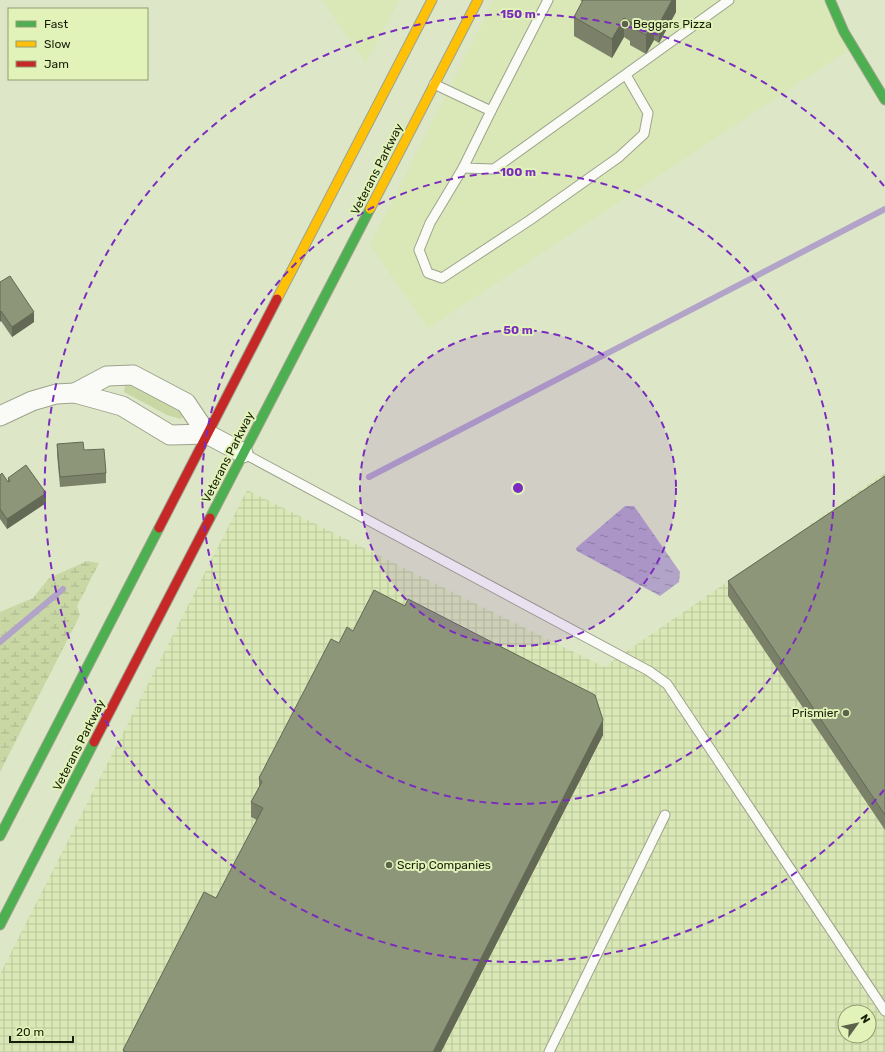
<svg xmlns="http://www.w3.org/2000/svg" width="885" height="1052" font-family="Rubik,sans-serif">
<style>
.built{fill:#d9e8b6}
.industrial{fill:url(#industrial-grid);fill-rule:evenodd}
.grass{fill:#c8d7a4}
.wetland{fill:url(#wetland-marsh)}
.water{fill:url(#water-ripples)}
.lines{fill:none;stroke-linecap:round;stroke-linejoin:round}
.stream{stroke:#b2a4c8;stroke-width:6}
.lane-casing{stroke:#9da38c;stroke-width:11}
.street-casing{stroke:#9da38c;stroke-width:21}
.fast-casing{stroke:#9da38c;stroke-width:11}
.slow-casing{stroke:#9da38c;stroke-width:11}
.jam-casing{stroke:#9da38c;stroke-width:11}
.lane{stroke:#fafbf7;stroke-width:9}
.street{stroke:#fafbf7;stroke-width:19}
.fast{stroke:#4caf50;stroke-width:9}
.slow{stroke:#ffc107;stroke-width:9}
.jam{stroke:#c62828;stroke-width:9}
.wall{fill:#7a8168}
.shaded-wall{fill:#636955}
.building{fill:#8e9679;stroke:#636955}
.ring{fill:none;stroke:#7b2cbf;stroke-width:2;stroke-dasharray:7 5}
.poi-dot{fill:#5d634a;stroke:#e2f3ba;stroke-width:1.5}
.labels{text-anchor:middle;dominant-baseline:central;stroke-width:4;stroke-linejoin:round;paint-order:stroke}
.poi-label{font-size:12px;fill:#181d07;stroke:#e2f3ba;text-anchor:start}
.street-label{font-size:12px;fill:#181d07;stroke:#e2f3ba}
.centre{fill:#7b2cbf;stroke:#e2f3ba;stroke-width:2}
.ring-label{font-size:12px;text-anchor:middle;font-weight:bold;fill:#7b2cbf;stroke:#e2f3ba;stroke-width:4;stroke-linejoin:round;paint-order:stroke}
</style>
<defs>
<pattern id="industrial-grid" width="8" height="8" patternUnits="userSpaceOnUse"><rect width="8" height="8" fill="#d9e8b6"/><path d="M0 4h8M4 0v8" fill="none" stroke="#bac79b"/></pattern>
<pattern id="wetland-marsh" width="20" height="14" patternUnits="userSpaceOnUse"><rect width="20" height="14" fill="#c8d7a4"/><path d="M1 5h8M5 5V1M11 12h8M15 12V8" fill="none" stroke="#abb88c"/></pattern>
<pattern id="water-ripples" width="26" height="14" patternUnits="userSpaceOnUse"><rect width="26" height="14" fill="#b2a4c8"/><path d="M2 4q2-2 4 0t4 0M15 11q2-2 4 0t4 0" fill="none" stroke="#9085a0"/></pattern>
</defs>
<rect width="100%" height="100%" fill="#dde6c7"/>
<g class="built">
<path d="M322 0H399L366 63Z"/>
<path d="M494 0H823L849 50 428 328 370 245Z"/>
</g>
<path class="industrial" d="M885 473V1052H0V974L247 490 604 667ZM845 1012H869V1036H845Z"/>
<path class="grass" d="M131 385 176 408 183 413 181 419 167 415 124 392 125 386Z"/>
<path class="wetland" d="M87 561 99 563 77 606 80 615 0 772V612L33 598 49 578Z"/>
<path class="water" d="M625 506H634L680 572 679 582 660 596 577 551 576 548Z"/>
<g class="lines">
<g class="stream">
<path d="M369 477 885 209"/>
<path d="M0 642 63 589"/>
</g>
<defs>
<g id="lane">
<path d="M434 84 491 111 548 0"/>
<path d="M491 111 463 168 494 169 729 0"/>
<path d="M463 168 430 223 419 250 428 273 442 278 530 220 619 157 644 134 648 113 626 75"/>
<path d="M243 453 649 671 667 684 885 1011"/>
<path d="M549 1052 665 815"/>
</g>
<g id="street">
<path d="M75 393 107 376 133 375 186 403 207 434 243 453"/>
<path d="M0 416 32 401 56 394 75 393 122 406 170 435 207 434"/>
</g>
<g id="fast">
<path d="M830 0 844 32 885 100"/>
<path d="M210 518 370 209"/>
<path d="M0 836 159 528"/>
<path d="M0 925 94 742"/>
</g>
<g id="slow">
<path d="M370 209 478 0"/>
<path d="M277 299 432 0"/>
</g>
<g id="jam">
<path d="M159 528 277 299"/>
<path d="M94 742 210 518"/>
</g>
</defs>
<use href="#lane" class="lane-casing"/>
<use href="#street" class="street-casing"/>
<use href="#fast" class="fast-casing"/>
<use href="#slow" class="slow-casing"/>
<use href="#jam" class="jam-casing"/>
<use href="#lane" class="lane"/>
<use href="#street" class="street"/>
<use href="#fast" class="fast"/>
<use href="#slow" class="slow"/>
<use href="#jam" class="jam"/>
</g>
<g class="wall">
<path d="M580 0H676V12L659 43 654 40 646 54 630 45V41L624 37 612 58 574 36V17L583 2Z"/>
<path d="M0 282 34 322 12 337 1 321Z"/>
<path d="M57 444 84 450 106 473V483L60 487 57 454Z"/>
<path d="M0 475 8 482V478L46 503 7 529 0 519Z"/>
<path d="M885 476V830L728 596V581Z"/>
<path d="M353 631 603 735 441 1052H123V1050L216 898 257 820 251 817V802L259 787V778L339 643Z"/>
</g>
<g class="shaded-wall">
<path d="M672 0H676V12L659 43V24Z"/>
<path d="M624 18V37L612 58V39Z"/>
<path d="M654 21V40L646 54V35Z"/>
<path d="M1 311V321L0 322V312Z"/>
<path d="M34 312V322L12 337V327Z"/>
<path d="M46 493V503L7 529V519Z"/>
<path d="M603 720V735L441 1052H433Z"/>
</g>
<g class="building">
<path d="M583 0H672L659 24 654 21 646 35 630 26 632 23 624 18 612 39 574 17Z"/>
<path d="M10 276 34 312 12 327 1 311 0 312V282Z"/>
<path d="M83 442 84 450 104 449 106 473 60 477 57 444Z"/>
<path d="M26 465 46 493 7 519 0 509V475L2 473 8 482 10 481 8 478Z"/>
<path d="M885 476V815L728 581Z"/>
<path d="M374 590 405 606 408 599 595 695 603 720 433 1052H126L123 1050 204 892 216 898 263 808 251 802 262 782 259 778 331 639 339 643 347 627 353 631Z"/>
</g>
<circle cx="518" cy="488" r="158" fill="#7b2cbf" fill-opacity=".12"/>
<g class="ring">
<circle cx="518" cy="488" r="158"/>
<circle cx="518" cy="488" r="316"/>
<path d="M884 790A474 474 0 1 1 884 186"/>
</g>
<g class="poi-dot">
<circle cx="625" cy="24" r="4"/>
<circle cx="846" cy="713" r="4"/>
<circle cx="389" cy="865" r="4"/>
</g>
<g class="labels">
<g class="poi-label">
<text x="633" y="24">Beggars Pizza</text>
<text x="838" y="713" text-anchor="end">Prismier</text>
<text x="397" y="865">Scrip Companies</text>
</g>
<g class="street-label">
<text transform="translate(377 169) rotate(-63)">Veterans Parkway</text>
<text transform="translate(228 457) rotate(-63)">Veterans Parkway</text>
<text transform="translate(79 745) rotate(-63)">Veterans Parkway</text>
</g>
</g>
<circle cx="518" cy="488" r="6" class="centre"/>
<g class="ring-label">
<text x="518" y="18">150 m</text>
<text x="518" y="176">100 m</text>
<text x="518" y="334">50 m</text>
</g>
<rect x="8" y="8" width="140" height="72" fill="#e2f3ba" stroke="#919d72"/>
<rect x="16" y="21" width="20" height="6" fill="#4caf50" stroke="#919d72"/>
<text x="44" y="28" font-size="12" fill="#181d07">Fast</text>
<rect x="16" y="41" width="20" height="6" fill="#ffc107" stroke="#919d72"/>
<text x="44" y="48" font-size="12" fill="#181d07">Slow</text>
<rect x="16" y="61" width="20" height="6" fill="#c62828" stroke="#919d72"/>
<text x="44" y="68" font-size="12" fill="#181d07">Jam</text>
<g transform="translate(857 1024) rotate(57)"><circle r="19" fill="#e2f3ba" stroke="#919d72"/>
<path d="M0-3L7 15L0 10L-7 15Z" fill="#5d634a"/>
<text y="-6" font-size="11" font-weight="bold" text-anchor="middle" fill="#181d07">N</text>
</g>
<path d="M10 1036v6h63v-6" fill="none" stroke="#181d07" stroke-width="2"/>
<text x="16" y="1036" font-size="12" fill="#181d07" stroke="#e2f3ba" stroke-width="3" paint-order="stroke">20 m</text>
</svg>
